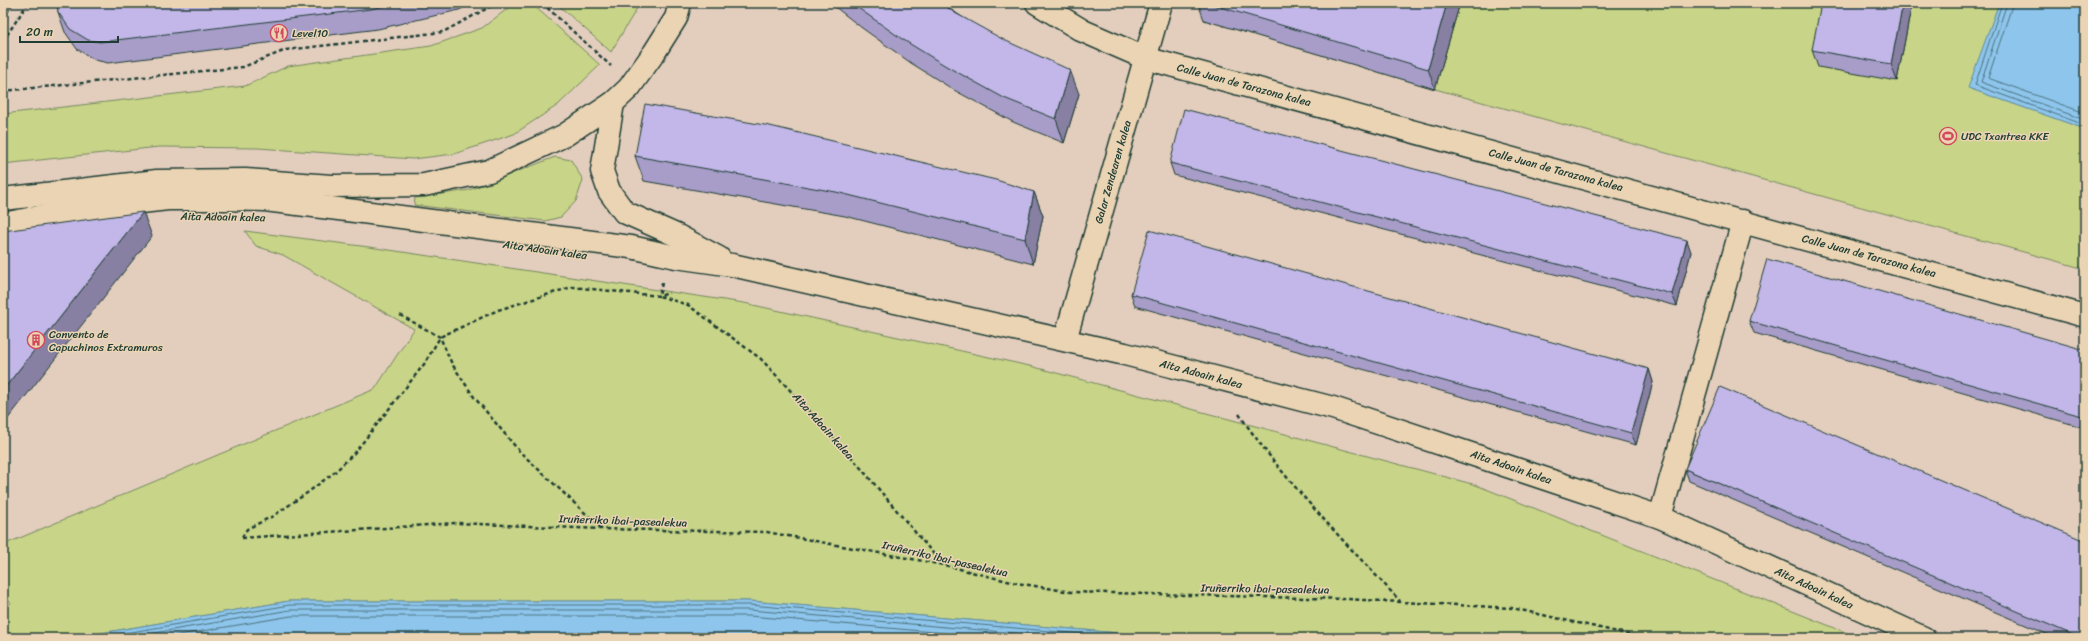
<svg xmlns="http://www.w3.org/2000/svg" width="2088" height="641" font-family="Sriracha,sans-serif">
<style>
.green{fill:#c8d487;stroke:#74885e}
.water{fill:#8ec5ec;stroke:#628fa2}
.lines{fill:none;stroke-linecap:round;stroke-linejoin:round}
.shore{stroke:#4b737e;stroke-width:1}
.minor-casing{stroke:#1f3d34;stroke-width:25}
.tertiary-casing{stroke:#1f3d34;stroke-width:25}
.path{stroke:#1f3d34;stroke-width:2.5;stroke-dasharray:4 3;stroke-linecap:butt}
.minor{stroke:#ebd4b4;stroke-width:22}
.tertiary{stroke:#ebd4b4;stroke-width:22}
.wall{fill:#a79dc8;stroke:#1f3d34}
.shaded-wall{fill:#8880a2;stroke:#1f3d34}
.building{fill:#c2b7e8;stroke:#1f3d34}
.labels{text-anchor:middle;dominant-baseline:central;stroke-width:3;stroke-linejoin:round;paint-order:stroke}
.poi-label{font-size:11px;fill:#1f3d34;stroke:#ebd4b4;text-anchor:start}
.street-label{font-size:11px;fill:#1f3d34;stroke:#ebd4b4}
</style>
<rect width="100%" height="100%" fill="#e3cebe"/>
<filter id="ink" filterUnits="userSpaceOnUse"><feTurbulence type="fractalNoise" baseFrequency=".025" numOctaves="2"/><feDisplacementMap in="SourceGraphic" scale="8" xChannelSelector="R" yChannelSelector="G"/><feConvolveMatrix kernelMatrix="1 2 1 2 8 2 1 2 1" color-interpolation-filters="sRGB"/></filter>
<g filter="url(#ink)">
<g class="green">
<path d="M515 3H531L600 65 558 105 514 134 454 154 413 159 258 148 159 147 3 164V114L245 86 288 66 431 46 482 28Z"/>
<path d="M556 3H640L611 52Z"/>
<path d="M1209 3H1999L1969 88 2085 129V269L1435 89 1204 20Z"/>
<path d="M555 157 571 160 583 180 576 201 561 217 545 221 414 205 415 198 469 190Z"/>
<path d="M245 231 369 247 744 303 1034 367 1476 485 1860 638H1176L750 601H289L72 638H3V610L11 603 3 594V545L375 389 414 329 283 255 256 246Z"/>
</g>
<g class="water">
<path d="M1999 3H2070L2085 8V129L1968 88Z"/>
<path d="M289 601H750L1176 638H72Z"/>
</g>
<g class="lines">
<g class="shore">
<path d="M2002 3 1975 85 2085 125"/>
<path d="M2007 3 1981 82 2085 120"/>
<path d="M2013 3 1988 78 2085 113"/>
<path d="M96 638 290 605H750L1130 638"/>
<path d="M125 638 290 610H750L1072 638"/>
<path d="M161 638 291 616H750L1002 638"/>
</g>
<defs>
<g id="minor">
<path d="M1065 340 1161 3"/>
<path d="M1660 517 1743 221"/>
</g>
<g id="tertiary">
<path d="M1037 3 1083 31 1145 58 2085 316"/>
<path d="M613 103 602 171 609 191 624 212 678 236 719 258"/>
<path d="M3 199 157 181 245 180 332 186 424 185 489 171 565 135 613 103 629 88 654 53 676 18 680 3"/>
<path d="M3 224 64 212 114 205 168 199H224L265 200 355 211 631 247 676 257 732 265 1125 354 1333 408 1660 517 1924 638"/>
</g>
</defs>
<use href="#minor" class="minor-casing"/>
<use href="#tertiary" class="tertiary-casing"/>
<g class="path">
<path d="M542 3 611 66"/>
<path d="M3 18 13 3"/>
<path d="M3 41 28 3"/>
<path d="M3 91 243 67 286 50 443 32 497 3"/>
<path d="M662 283 659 296 688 305 761 359 843 447 943 565"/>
<path d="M400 315 440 337 452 364 474 397 520 452 601 528"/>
<path d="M1239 414C1285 482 1344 541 1400 601"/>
<path d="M242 537 247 529 273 516 307 493 336 471 356 451 425 363 440 337 498 310 572 287 659 296 669 293"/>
<path d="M242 538 456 523 601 529 767 532 944 565 1011 582 1071 592 1346 599 1512 608 1644 638"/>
</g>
<use href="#minor" class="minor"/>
<use href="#tertiary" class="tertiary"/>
</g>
<g class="wall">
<path d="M57 3H473L459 10 378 29 108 63 95 60 77 49 65 32 58 12Z"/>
<path d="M830 3H941L1079 94 1064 143 1013 122 954 90 911 63 862 28Z"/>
<path d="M1198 3H1460L1435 89 1204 20Z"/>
<path d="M1912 3 1897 81 1818 67 1812 50Z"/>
<path d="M635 156 1034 192 1043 216 1033 264 845 216 644 181Z"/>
<path d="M1170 163 1691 252 1677 306 1174 175Z"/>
<path d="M1131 294 1649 369 1653 382 1636 445 1135 306Z"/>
<path d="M1749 321 2085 350V428L1754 333Z"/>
<path d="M1685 469 2085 638H2056L1689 481Z"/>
</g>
<g class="shaded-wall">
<path d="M1447 3H1460L1435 89 1428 69Z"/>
<path d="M1903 3H1912L1897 81 1891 64Z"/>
<path d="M1070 70 1079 94 1064 143 1056 119Z"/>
<path d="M1034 192 1043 216 1033 264 1025 239Z"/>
<path d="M143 212 152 236 3 425V390Z"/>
<path d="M1687 240 1691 252 1677 306 1672 294Z"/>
<path d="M1649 369 1653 382 1636 445 1631 433Z"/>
</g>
<g class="building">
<path d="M57 3H397L371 9 100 42 88 40 70 29 58 12Z"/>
<path d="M851 3H941L955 13 1004 40 1070 70 1056 119 1004 98 946 66 902 39Z"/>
<path d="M1207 3H1447L1428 69Z"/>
<path d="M1821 3H1903L1891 64 1812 50Z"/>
<path d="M645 104 770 126 996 180 1034 192 1025 239 836 192 635 156Z"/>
<path d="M1184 109 1687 240 1672 294 1170 163Z"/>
<path d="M143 212 3 390V231Z"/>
<path d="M1149 230 1649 369 1631 433 1131 294Z"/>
<path d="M1767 259 2085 350V417L1749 321Z"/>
<path d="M1720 387 2085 541V638H2080L1685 469Z"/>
</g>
</g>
<defs>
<symbol id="restaurant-ring" viewBox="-11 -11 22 22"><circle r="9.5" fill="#ebd4b4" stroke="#d1495b" stroke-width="1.5"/><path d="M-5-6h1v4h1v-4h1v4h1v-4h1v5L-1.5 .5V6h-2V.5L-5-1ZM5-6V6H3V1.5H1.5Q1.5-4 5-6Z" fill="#d1495b"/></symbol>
<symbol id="stadium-ring" viewBox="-11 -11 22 22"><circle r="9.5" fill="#ebd4b4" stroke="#d1495b" stroke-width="1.5"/><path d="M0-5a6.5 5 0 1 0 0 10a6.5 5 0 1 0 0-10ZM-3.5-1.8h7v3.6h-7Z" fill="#d1495b"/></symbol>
<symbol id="building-ring" viewBox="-11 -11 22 22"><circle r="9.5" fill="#ebd4b4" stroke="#d1495b" stroke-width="1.5"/><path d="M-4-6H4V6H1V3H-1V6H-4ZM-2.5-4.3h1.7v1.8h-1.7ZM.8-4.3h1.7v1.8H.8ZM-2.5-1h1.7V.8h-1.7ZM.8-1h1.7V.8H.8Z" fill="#d1495b"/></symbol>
</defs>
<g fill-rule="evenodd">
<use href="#restaurant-ring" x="269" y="23" width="20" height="20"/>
<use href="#stadium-ring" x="1938" y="126" width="20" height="20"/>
<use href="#building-ring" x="26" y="330" width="20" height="20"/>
</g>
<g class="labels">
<g class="poi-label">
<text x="292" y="33">Level10</text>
<text x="1961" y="136">UDC Txantrea KKE</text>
<text x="49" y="334">Convento de<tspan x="49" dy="13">Capuchinos Extramuros</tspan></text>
</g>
<g class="street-label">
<text transform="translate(1244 85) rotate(15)">Calle Juan de Tarazona kalea</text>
<text transform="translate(1556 170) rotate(15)">Calle Juan de Tarazona kalea</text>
<text transform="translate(1113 172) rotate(-74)">Galar Zendearen kalea</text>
<text transform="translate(223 217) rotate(1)">Aita Adoain kalea</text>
<text transform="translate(545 250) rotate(8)">Aita Adoain kalea</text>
<text transform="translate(1869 256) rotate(15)">Calle Juan de Tarazona kalea</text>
<text transform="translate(1201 374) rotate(15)">Aita Adoain kalea</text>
<text transform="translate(823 426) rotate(48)">Aita Adoain kalea</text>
<text transform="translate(1511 467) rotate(19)">Aita Adoain kalea</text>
<text transform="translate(623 521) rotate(2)">Iruñerriko ibai-pasealekua</text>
<text transform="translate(945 559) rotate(13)">Iruñerriko ibai-pasealekua</text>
<text transform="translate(1814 588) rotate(25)">Aita Adoain kalea</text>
<text transform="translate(1265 589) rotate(1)">Iruñerriko ibai-pasealekua</text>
</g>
</g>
<rect width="2088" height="641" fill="none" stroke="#ebd4b4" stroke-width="16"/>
<rect x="8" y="8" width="2072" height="625" fill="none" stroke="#1f3d34" stroke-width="1.5" filter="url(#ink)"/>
<path d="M20 36v6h98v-6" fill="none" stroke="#1f3d34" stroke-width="2"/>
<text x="26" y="36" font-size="12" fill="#1f3d34" stroke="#ebd4b4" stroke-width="3" paint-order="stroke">20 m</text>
</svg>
